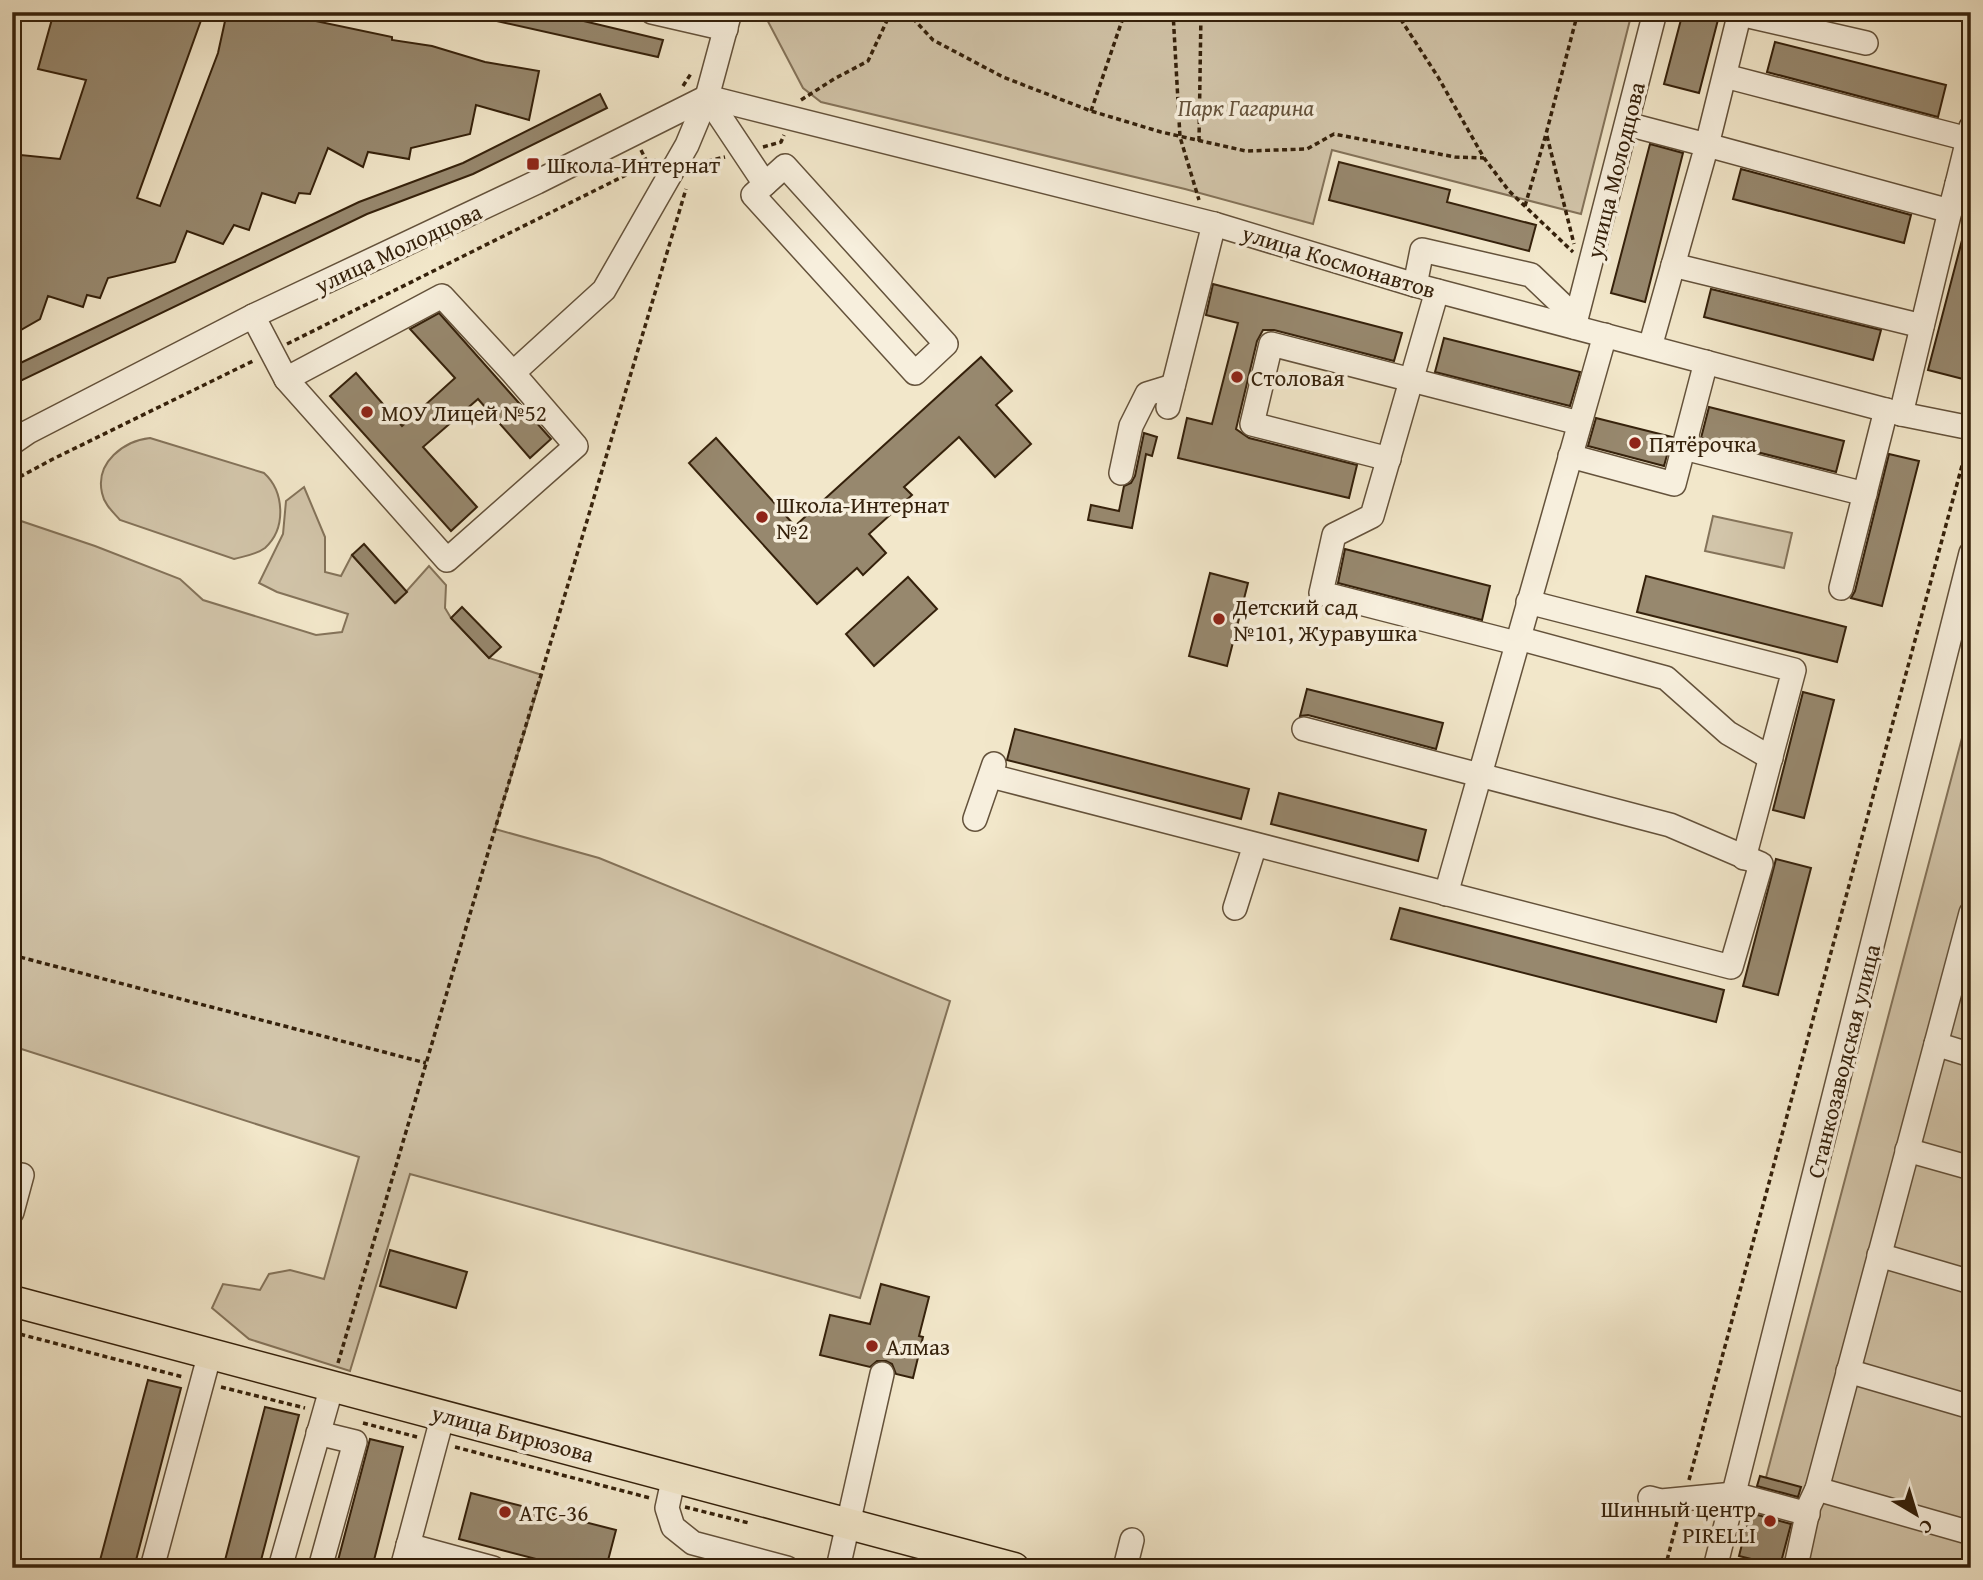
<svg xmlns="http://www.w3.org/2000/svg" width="1983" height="1580" font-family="'Gentium Book Plus',serif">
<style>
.green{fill:#d2c5aa;stroke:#84735a;stroke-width:2}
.building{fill:#97886e;stroke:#35210b;stroke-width:2}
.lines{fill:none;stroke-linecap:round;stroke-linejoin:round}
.minor-casing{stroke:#64523b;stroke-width:26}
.major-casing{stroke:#35210b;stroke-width:33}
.path{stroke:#35210b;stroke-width:3.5;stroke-dasharray:5 3.5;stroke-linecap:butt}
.minor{stroke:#f7efdd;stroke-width:23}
.major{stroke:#f2e7ca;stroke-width:30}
.poi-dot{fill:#8f2418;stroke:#f7efdd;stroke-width:2.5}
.labels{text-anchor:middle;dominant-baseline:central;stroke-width:7;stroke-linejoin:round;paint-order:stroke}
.park-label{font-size:23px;font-style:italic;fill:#64523b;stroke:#f7efdd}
.poi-label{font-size:23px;fill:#35210b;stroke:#f7efdd;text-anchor:start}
.street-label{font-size:23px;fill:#35210b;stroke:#f7efdd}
</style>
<rect width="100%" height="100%" fill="#f2e7ca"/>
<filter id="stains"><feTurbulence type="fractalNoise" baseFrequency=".00286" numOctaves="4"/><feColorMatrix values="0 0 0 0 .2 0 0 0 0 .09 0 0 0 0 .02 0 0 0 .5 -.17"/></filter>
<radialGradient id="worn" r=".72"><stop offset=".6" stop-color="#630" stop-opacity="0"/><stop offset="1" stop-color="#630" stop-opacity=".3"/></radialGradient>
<g class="green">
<path d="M763 12H1632L1581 214 1332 150 1313 224 1185 189 821 102 803 88Z"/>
<path d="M150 438 264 473C284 491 287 528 265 548 256 555 244 556 234 559L120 520C113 512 104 504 102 493 95 462 124 441 150 438Z"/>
<path d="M304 487 325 537V572L341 576 352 555 396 603 429 566 446 585 445 608 451 618 489 658 542 675 495 829 599 858 950 1001 860 1298 410 1174 350 1371 249 1339 212 1308 223 1284 260 1290 269 1274 290 1270 324 1279 359 1157 12 1046V518L95 546 180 579 203 600 316 635 342 632 348 614 277 592 259 583 283 534 286 501Z"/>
<path d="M1713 516 1792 533 1784 568 1705 551Z"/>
<path d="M1971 704V1568H1742Z"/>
</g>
<g class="building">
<path d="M54 12H204L137 198 160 206 218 53 227 12H307L306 19 392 37V40L432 46 485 62 539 71 529 120 476 105 470 134 411 148 409 159 368 152 363 167 328 148 310 194 299 193 295 203 262 193 249 230 234 225 223 244 187 231 175 262 108 278 100 298 87 295 83 307 48 296 40 319 12 335V303L19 281 12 279V181L21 155 60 159 86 80 38 69Z"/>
<path d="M484 12H546L663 40 658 57 483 18Z"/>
<path d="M1683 12H1720L1699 93 1664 84Z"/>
<path d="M1775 42 1946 85 1938 117 1767 72Z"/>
<path d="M600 94 607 108 473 174 367 214 12 385V367L359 202 463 163Z"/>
<path d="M1650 144 1683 153 1645 302 1611 293Z"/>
<path d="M1339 162 1450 190 1447 202 1536 225 1529 251 1329 200Z"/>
<path d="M1741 169 1911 215 1904 243 1733 199Z"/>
<path d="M1966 225H1971V347L1963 379 1928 370Z"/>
<path d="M1213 284 1402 333 1394 361 1274 330H1263L1257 341 1236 429 1249 438 1357 465 1349 498 1178 458 1187 418 1212 424 1238 323 1206 315Z"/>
<path d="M1711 289 1881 330 1873 360 1704 317Z"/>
<path d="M439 313 551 439 530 458 478 399 423 447 477 507 451 531 330 396 356 373 402 426 455 378 410 329Z"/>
<path d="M1444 338 1580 372 1570 406 1435 372Z"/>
<path d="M981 357 1012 391 996 405 1031 444 995 477 959 437 904 487 912 495 869 534 886 553 863 575 857 568 817 604 689 463 716 438 795 526Z"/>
<path d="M1709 407 1844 441 1836 472 1701 438Z"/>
<path d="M1596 418 1672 437 1664 466 1588 446Z"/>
<path d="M1144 433 1157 437 1152 456 1146 454 1132 528 1088 520 1091 505 1119 511 1124 486 1131 483 1135 476Z"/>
<path d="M1889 454 1919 461 1882 606 1851 598 1855 591Z"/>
<path d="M364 544 407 592 395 603 352 555Z"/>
<path d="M1345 549 1490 586 1482 620 1338 583Z"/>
<path d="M1210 573 1248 583 1227 666 1189 656Z"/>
<path d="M1646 576 1846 627 1837 662 1637 612Z"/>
<path d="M908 577 937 609 874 666 846 634Z"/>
<path d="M462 607 501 647 489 658 451 618Z"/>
<path d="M1307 689 1443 723 1436 749 1308 715 1300 716Z"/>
<path d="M1803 692 1834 700 1804 818 1773 810Z"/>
<path d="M1015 729 1249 789 1241 819 1007 760Z"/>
<path d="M1279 793 1426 830 1418 861 1271 824Z"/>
<path d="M1776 859 1811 868 1778 995 1743 986Z"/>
<path d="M1400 908 1724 990 1716 1022 1391 939Z"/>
<path d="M390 1250 467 1272 456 1308 380 1286Z"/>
<path d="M881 1284 929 1297 919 1336 923 1337 913 1378 896 1374 892 1364 886 1361H877L870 1367 820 1355 830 1315 870 1324Z"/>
<path d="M148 1380 181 1388 134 1568H98Z"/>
<path d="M265 1407 299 1415 259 1568H223Z"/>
<path d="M370 1439 403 1447 372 1568H336Z"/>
<path d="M1760 1476 1801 1487 1798 1497 1757 1486Z"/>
<path d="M471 1493 616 1530 606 1568H571L459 1539Z"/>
<path d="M1750 1513 1791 1524 1780 1566 1739 1556Z"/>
</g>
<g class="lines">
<defs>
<g id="minor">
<path d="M652 12 726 29"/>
<path d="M1740 12 1707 145 1950 211 1957 184"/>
<path d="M1740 14 1866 43"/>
<path d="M1725 76 1968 139"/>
<path d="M707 97 1214 224 1415 285 1901 414 1971 428"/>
<path d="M707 97 765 184"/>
<path d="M1627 124 1707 145 1650 347"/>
<path d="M1971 127 1957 184 1971 188"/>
<path d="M785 166 946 344 915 373 753 195Z"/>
<path d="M1673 265 1922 326"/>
<path d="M1415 285 1422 250 1531 275 1576 318"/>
<path d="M1437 291 1372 516 1334 535 1321 593 1516 643"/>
<path d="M253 316 286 379"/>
<path d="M1574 327 1655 12"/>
<path d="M513 373 576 446 447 560 286 379 442 296 513 373 604 290 687 145 707 97 730 12"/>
<path d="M1168 407 1214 224"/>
<path d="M1901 414 1950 211"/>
<path d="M12 443 28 432 253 316 537 182 707 97"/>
<path d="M1684 448 1865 494"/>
<path d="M1570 456 1674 484 1706 362"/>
<path d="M1389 459 1252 424 1271 344 1579 423"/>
<path d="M1121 473 1131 426 1147 394 1173 386"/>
<path d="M1841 588 1886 410"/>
<path d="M1528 602 1794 670 1744 858"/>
<path d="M1518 638 1666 678 1728 733 1771 758"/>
<path d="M991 776 1731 967 1761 864 1670 825 1304 729"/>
<path d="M975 819 994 764"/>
<path d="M1446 894 1605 335"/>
<path d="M1235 908 1255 845"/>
<path d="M1936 1044 1971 1055"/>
<path d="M1907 1150 1971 1168"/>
<path d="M12 1212 22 1175"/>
<path d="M1879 1255 1971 1282"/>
<path d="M1848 1371 1971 1407"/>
<path d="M318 1433 355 1442 320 1568"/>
<path d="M674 1476 667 1508 673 1527 693 1543 787 1568"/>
<path d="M1817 1489 1971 1533"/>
<path d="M1650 1498 1661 1501 1734 1494 1808 1514"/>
<path d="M408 1545 493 1568"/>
<path d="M152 1568 210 1353"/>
<path d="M280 1568 332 1386"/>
<path d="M402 1568 443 1415"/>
<path d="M838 1568 882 1374"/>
<path d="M1125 1568 1132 1540"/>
<path d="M1715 1568 1971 553"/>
<path d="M1803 1568 1796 1566 1809 1506 1817 1489 1971 913"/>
</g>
<path id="major" d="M12 1301 1014 1568"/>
</defs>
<use href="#minor" class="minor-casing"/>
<use href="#major" class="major-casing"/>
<g class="path">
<path d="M907 12 933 40 1003 77 1091 111 1161 132 1246 151 1307 149 1334 134 1455 157 1484 158"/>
<path d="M1173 12 1180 137 1199 200"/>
<path d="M1396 12 1438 77 1484 158 1509 191 1573 252"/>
<path d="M683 86 692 72"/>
<path d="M801 100 834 79 868 61 891 12"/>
<path d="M1091 111 1125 12"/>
<path d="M1547 136 1574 244"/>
<path d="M1199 141 1201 12"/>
<path d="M763 147 781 142 784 135"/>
<path d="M641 150 648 164"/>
<path d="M699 163 725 157"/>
<path d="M1525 206 1546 134 1578 12"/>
<path d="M287 344 656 160"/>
<path d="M12 481 53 459 255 360"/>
<path d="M12 955 426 1063"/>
<path d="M12 1332 183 1377"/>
<path d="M338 1363 495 829 686 189"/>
<path d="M221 1387 305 1408"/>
<path d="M363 1423 417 1437"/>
<path d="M455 1447 650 1498"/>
<path d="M1689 1480 1967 447"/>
<path d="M685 1507 749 1523"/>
<path d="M1665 1568 1678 1518"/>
</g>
<use href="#minor" class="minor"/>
<use href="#major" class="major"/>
</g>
<g class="poi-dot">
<rect x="526" y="157" width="14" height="14" rx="3.5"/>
<circle cx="1237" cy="377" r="7"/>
<circle cx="367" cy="412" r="7"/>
<circle cx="1635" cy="443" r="7"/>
<circle cx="762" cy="517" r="7"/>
<circle cx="1219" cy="619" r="7"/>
<circle cx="872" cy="1346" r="7"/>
<circle cx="505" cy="1512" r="7"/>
<circle cx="1770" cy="1521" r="7"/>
</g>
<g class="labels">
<g class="park-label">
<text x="1246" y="107">Парк Гагарина</text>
</g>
<g class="poi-label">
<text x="547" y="164">Школа-Интернат</text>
<text x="1251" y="377">Столовая</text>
<text x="381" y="412">МОУ Лицей №52</text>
<text x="1649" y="443">Пятёрочка</text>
<text x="776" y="504">Школа-Интернат<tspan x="776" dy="26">№2</tspan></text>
<text x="1233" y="606">Детский сад<tspan x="1233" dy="26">№101, Журавушка</tspan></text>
<text x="886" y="1346">Алмаз</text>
<text x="1756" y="1508" text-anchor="end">Шинный центр<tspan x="1756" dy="26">PIRELLI</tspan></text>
<text x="519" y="1512">АТС-36</text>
</g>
<g class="street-label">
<text transform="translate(1615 170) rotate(-76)">улица Молодцова</text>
<text transform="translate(398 248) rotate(-25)">улица Молодцова</text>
<text transform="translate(1339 261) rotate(17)">улица Космонавтов</text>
<text transform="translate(1843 1061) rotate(-76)">Станкозаводская улица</text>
<text transform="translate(513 1433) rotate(15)">улица Бирюзова</text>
</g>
</g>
<rect width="1983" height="1580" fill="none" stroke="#f2e7ca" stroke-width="42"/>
<rect x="14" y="14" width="1955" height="1552" fill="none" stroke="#35210b" stroke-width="3.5"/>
<rect x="21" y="21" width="1941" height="1538" fill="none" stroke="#35210b" stroke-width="2"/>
<g transform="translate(1916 1514) rotate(142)" stroke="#f7efdd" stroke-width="5" paint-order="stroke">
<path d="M0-5L12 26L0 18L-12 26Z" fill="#35210b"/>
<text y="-10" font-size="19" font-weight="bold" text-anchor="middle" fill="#35210b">С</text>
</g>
<rect width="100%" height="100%" filter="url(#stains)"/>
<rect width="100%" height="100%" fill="url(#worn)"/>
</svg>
